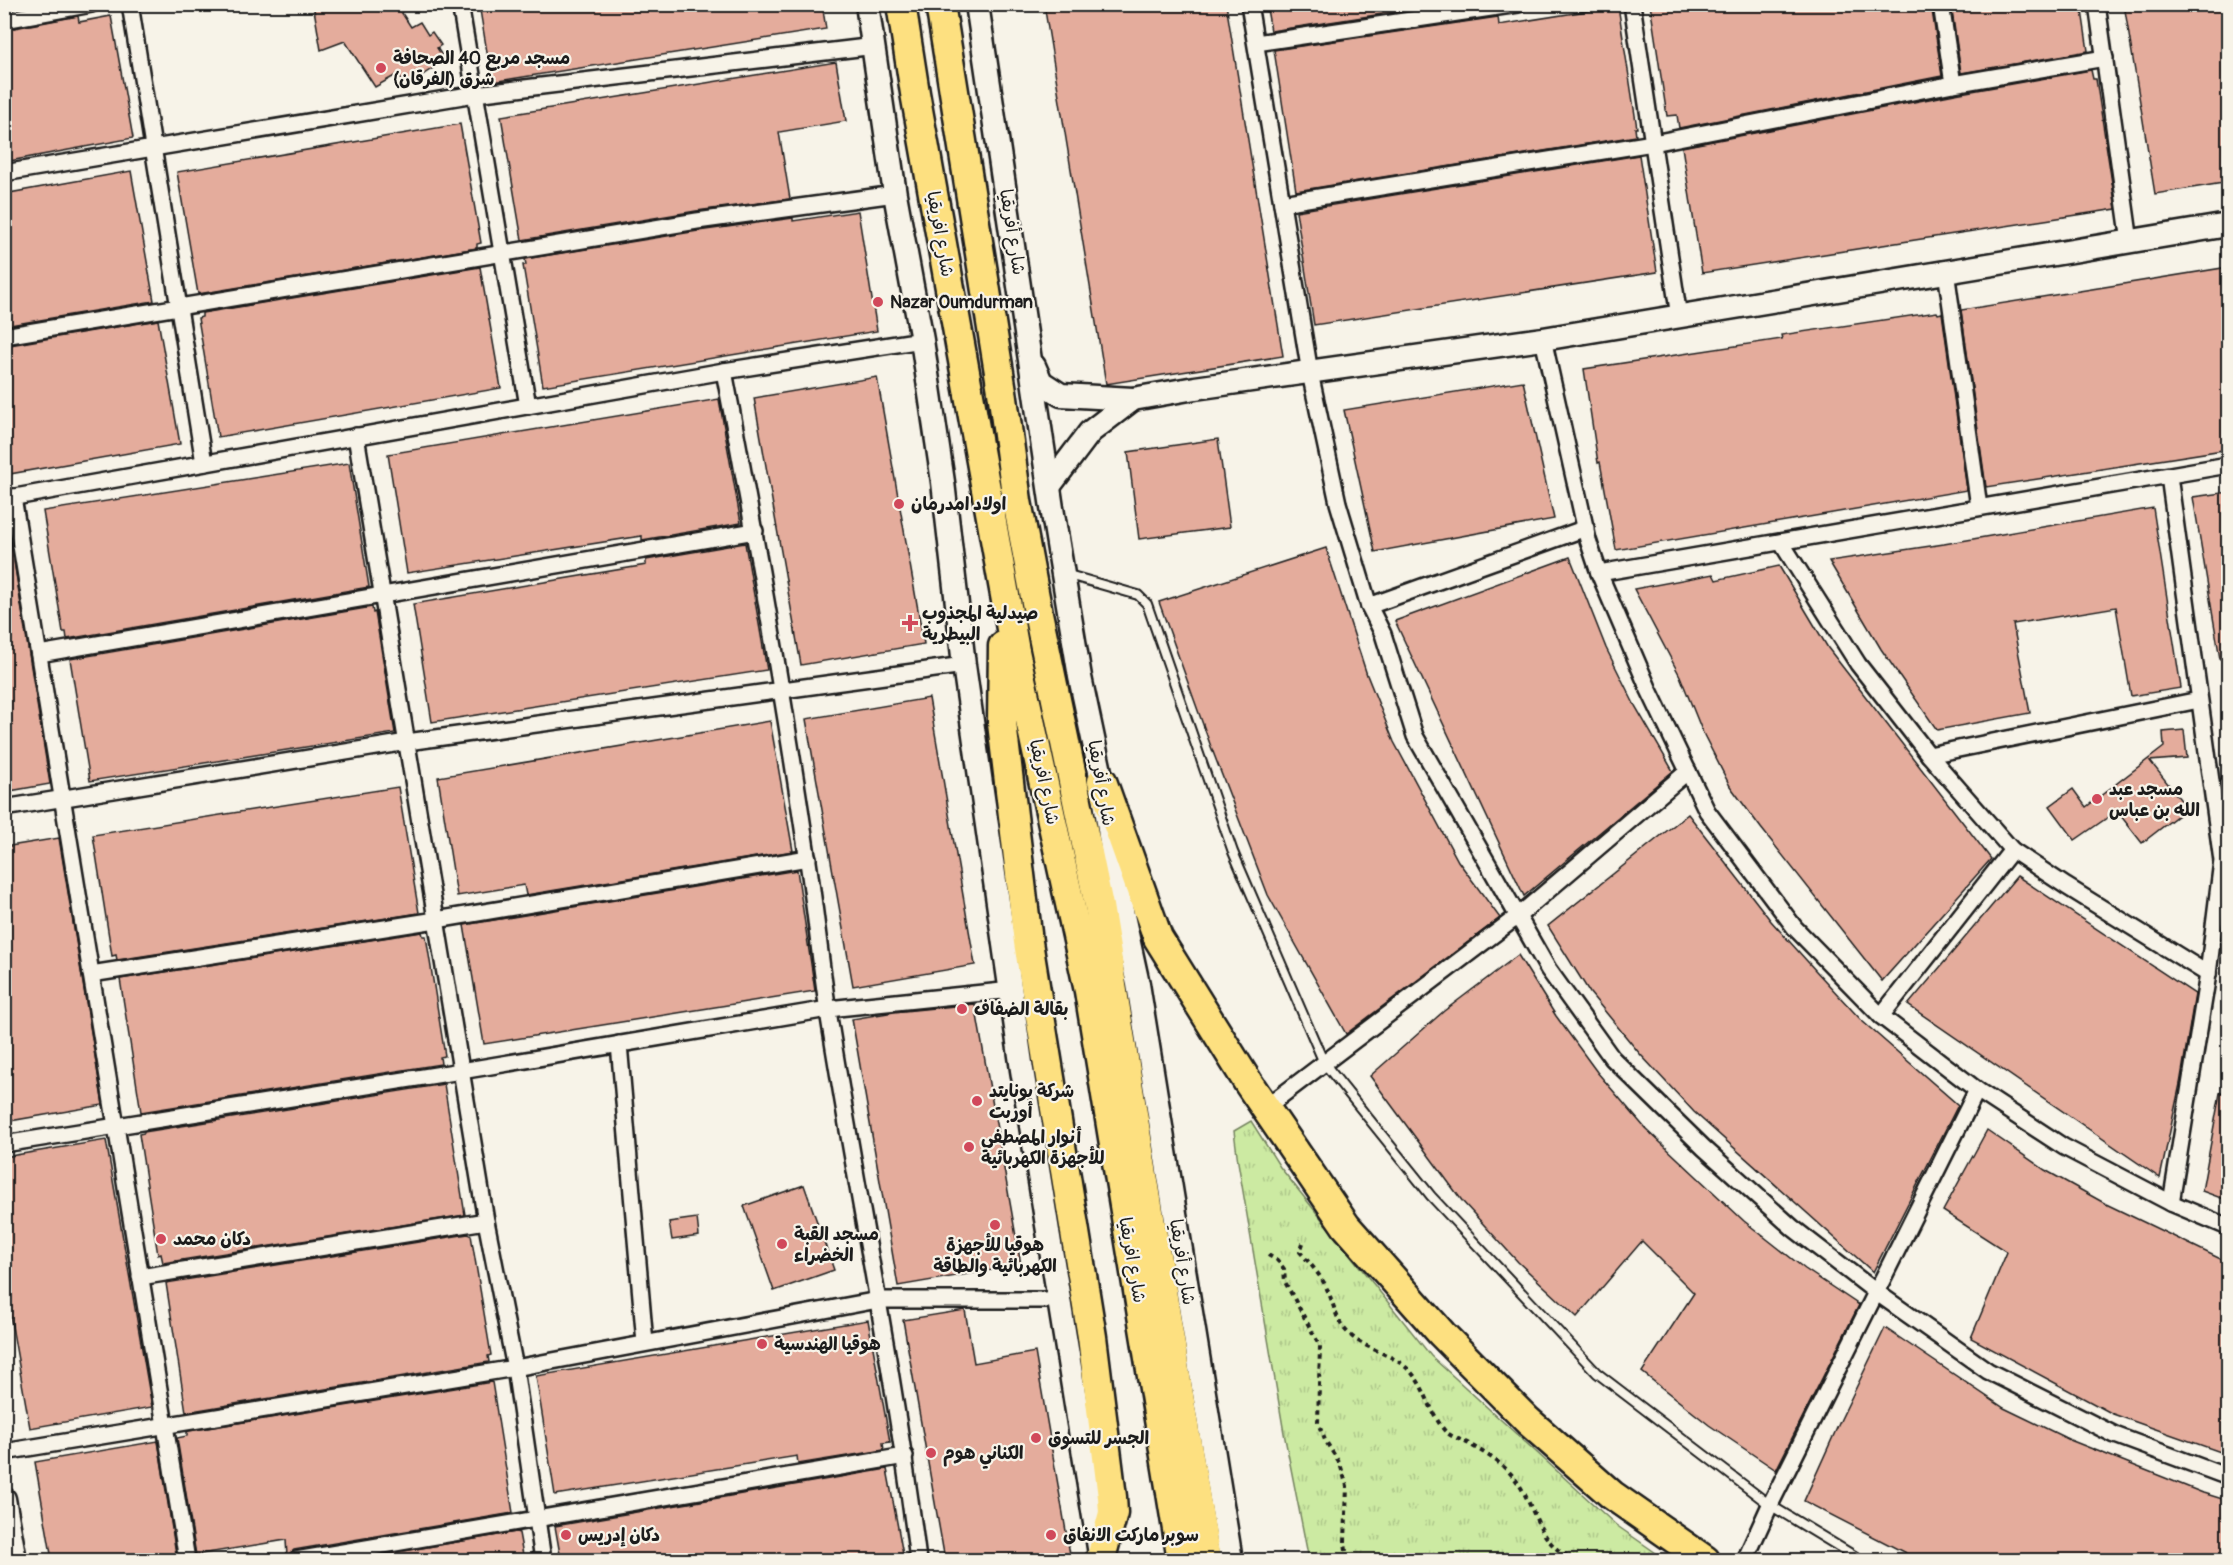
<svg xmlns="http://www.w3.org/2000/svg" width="2233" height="1565" font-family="Pangolin,'Playpen Sans Arabic',sans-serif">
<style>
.grass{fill:url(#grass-tufts);stroke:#74835f;stroke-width:1.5}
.building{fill:#e4ac9c;stroke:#1c1c1c;stroke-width:1.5}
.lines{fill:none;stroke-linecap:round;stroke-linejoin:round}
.lane-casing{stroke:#1c1c1c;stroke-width:12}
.street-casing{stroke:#1c1c1c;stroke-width:20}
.secondary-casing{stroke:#1c1c1c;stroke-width:27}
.highway-casing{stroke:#1c1c1c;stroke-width:33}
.path{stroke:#1c1c1c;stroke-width:4;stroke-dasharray:4.5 4.5;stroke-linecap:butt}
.lane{stroke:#f7f3e8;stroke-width:8}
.street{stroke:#f7f3e8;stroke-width:15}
.secondary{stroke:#f7f3e8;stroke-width:22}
.highway{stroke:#fde080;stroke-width:28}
.poi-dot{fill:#d1495b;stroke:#f7f3e8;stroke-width:2}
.labels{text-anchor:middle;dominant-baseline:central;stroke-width:4.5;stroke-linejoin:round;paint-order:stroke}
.poi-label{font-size:18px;font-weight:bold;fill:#1c1c1c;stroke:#f7f3e8;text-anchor:start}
.street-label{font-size:18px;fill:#1c1c1c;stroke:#f7f3e8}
</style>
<defs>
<pattern id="grass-tufts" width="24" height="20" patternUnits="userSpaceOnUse" patternTransform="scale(1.5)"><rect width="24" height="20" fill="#cceaa2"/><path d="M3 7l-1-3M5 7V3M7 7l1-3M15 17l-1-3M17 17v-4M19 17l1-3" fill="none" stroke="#afc88b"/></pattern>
</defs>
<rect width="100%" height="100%" fill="#f7f3e8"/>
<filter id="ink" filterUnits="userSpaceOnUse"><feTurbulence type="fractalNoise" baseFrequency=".0167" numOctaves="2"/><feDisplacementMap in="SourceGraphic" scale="12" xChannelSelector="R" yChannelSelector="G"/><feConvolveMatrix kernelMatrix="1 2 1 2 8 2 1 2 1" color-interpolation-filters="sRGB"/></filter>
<g filter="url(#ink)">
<path class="grass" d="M1251 1121 1280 1167 1431 1356 1616 1525 1666 1560H1309L1284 1433 1238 1162 1234 1131Z"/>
<g class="building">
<path d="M313 4H396L411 27 420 22 428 35 432 32 441 45 437 48 445 60 406 86 398 74 375 87 345 41 321 50Z"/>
<path d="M479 4H822L826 29 492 82Z"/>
<path d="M1044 4H1226L1283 356 1106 384Z"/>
<path d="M1266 4H1448L1271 31Z"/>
<path d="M1650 4H1931L1942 76 1679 128 1677 115 1667 116Z"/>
<path d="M1951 4H2081L2088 51 1961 73Z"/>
<path d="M2124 4H2229V182L2155 194Z"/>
<path d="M1618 6 1637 128H1635L1636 136 1296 191 1274 50 1498 17 1499 25Z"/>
<path d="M78 16 79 22 111 16 133 138 4 162V30Z"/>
<path d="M836 62 846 121 779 132 790 199 696 211 522 240 501 116Z"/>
<path d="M2091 70 2093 79H2096L2116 209 1702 273 1682 147 1955 94Z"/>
<path d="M460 124 481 243 477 244V248L198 294 177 172Z"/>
<path d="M1639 155 1657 272 1314 325 1296 211Z"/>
<path d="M131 171 154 301 4 326V194Z"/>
<path d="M858 211 877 331 543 386 523 265H526L525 259 698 231 793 218V221Z"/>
<path d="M480 267 501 388 218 437 198 318 202 317V313Z"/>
<path d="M2229 267V449L1986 487 1961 310Z"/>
<path d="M1937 312 1938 314 1942 313 1967 490 1616 550 1600 462 1598 463 1584 369 1782 339 1781 335Z"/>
<path d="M158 320 180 444 4 475V346Z"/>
<path d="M877 377 924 644 801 665 754 398Z"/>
<path d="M1523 381 1554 519 1375 552 1344 410Z"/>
<path d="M719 399 741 523 642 540V536L407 573 388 454Z"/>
<path d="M1218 439 1230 527 1139 539 1128 452Z"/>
<path d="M349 463 369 587 67 639 66 632H63L43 511Z"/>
<path d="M2229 492V658L2220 659 2193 497Z"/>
<path d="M2153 508 2181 688 2131 696 2116 607 2013 624 2030 713 1937 730 1881 649 1829 561 1944 544Z"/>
<path d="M4 537H10L50 784 4 792Z"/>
<path d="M745 543 767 670 432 722 413 604 646 565V560Z"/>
<path d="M1326 548 1367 675 1394 742 1458 861 1500 918 1346 1034 1268 895 1210 744 1159 602Z"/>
<path d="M1570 557 1606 648 1634 704 1673 771 1524 896 1395 621Z"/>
<path d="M1779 566 1828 648 1991 859 1882 981 1761 828 1730 786 1703 733 1680 676 1634 589 1713 574 1716 580Z"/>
<path d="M372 607 373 613 375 612 395 733 90 781 70 659Z"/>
<path d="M929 698 975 965 853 986 806 719Z"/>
<path d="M770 721 793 851 526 895 524 885 457 896 438 777Z"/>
<path d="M2184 730 2187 758 2150 761 2187 808 2142 843 2117 811 2075 840 2050 806 2073 789 2086 807 2164 747 2163 732Z"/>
<path d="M398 787 419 913 117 960 116 955 112 956 93 835Z"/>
<path d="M1688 814 1771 921 1816 971 1862 1021 1958 1105 1873 1272 1694 1112 1640 1054 1590 993 1548 926Z"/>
<path d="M59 838 103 1105 4 1122V847Z"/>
<path d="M797 870 815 991 484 1044 464 925Z"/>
<path d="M2017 876 2195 994 2180 1084 2160 1178 1908 1005Z"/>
<path d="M422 932 423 936H426L445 1056 440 1057 441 1064 141 1112 120 979Z"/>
<path d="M1518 955 1556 1016 1597 1072 1645 1128 1744 1221 1805 1269 1859 1305 1776 1470 1709 1425 1642 1372 1694 1293 1642 1241 1577 1317 1518 1262 1463 1202 1370 1076 1444 1011Z"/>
<path d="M975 1004 1021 1265 898 1286 852 1019 894 1012Z"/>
<path d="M444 1084 465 1215 163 1263 161 1254 158 1255 139 1134 144 1133V1132Z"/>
<path d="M2220 1093 2229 1094V1201L2202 1191Z"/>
<path d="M1987 1130 2045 1170 2106 1204 2229 1263V1455L2113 1414 1971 1338 2007 1252 1943 1211Z"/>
<path d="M106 1140 152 1407 30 1428 4 1281V1157Z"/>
<path d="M804 1185 834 1270 774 1291 744 1206Z"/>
<path d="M697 1218 699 1236 672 1240 669 1222Z"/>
<path d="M468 1234 471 1235 491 1355 488 1356 489 1362 186 1412 166 1283Z"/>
<path d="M965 1310 974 1363 1035 1352 1071 1560H945L903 1320Z"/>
<path d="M868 1320 890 1442 883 1443 884 1450 798 1464 797 1456 555 1495 536 1376Z"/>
<path d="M1885 1328 2004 1408 2070 1440 2203 1493 2229 1501V1560H1919L1804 1501 1841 1419Z"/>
<path d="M492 1382 513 1513 294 1550 287 1556 286 1540 196 1555 177 1438 187 1436V1432L189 1431Z"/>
<path d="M158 1441 177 1560H52L35 1462Z"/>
<path d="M887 1469 904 1560H561L555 1526Z"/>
<path d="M516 1532 519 1533 524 1560H351Z"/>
</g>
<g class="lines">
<defs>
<path id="lane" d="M1065 574 1138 595 1147 604 1233 852 1324 1063 1431 1196 1597 1373 1770 1505 1861 1560"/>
<g id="street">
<path d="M130 4 204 463"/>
<path d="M460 4 528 406"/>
<path d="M1249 4 1310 373 1338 503 1369 606 1383 634 1415 736 1548 969 1612 1058 1704 1148 1793 1228 1876 1292 1988 1371 2115 1435 2228 1477"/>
<path d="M1632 4 1679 317"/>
<path d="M1941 4 1953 84"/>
<path d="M2097 4 2130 242"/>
<path d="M4 20 92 4"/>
<path d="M1256 43 1518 4"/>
<path d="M4 173 475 94 875 46"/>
<path d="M1282 203 1653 143 1953 84 2105 58"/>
<path d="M1946 271 1979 507"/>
<path d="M4 336 697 221 895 194"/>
<path d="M1543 339 1588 540 1599 573 1649 690 1707 811 1795 928 1881 1016 1977 1090 2064 1147 2171 1203 2228 1227"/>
<path d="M724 371C755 532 783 693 807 855 815 906 820 959 828 1011 857 1194 895 1376 918 1560"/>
<path d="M356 436 486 1221 515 1368 543 1560"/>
<path d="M2169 476 2222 861 2208 974 2171 1203"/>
<path d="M13 497 187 1560"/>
<path d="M4 499 724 371 922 340"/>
<path d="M1781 542 1858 664 1929 755 2012 850 2066 886 2208 974"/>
<path d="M1599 573 2228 465"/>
<path d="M1369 606 1586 528"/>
<path d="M39 654 755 531"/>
<path d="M1929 755 2199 700"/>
<path d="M4 808 407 742 964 665"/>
<path d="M91 974 436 920 808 858"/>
<path d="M1881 1016 2012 850"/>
<path d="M619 1044 645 1343"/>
<path d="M1265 1108 1518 916 1688 771"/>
<path d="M4 1144 461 1071 828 1009 1012 990"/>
<path d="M140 1277 486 1221"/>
<path d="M4 1452 515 1368 878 1300H1060"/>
<path d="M296 1560 905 1456"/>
<path d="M1745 1560 1770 1505 1977 1090"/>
</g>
<g id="secondary">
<path d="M867 4 895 194 922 340 943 482 964 665 1022 1070 1100 1554"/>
<path d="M977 4 1052 508 1080 677 1102 781 1119 897 1138 984 1231 1560"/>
<path d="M1034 366 1041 382 1061 395 1133 399 1195 388 1543 339 2228 225"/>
<path d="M1050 485 1090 432 1133 399"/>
<path d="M4 1499 15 1560"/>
</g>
<g id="highway">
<path d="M901 4 915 93 1015 651 1089 991 1182 1560"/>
<path d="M940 4 1002 391 1017 501 1038 613 1099 906 1206 1560"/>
<path d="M1003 646 1002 723 1028 942 1092 1337 1112 1497 1113 1513 1101 1558"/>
<path d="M1102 781 1158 938 1249 1084 1346 1226 1442 1334 1528 1421 1612 1495 1705 1560"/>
</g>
</defs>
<use href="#lane" class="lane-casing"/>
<use href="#street" class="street-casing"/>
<use href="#secondary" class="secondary-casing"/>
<use href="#highway" class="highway-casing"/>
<g class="path">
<path d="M1303 1243 1300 1252C1308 1261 1323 1278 1327 1289 1333 1301 1335 1316 1343 1327 1359 1349 1389 1351 1408 1369 1426 1386 1429 1412 1445 1431 1451 1437 1462 1440 1469 1444 1483 1452 1499 1461 1510 1473 1537 1501 1535 1548 1578 1560"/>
<path d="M1268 1255 1277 1260 1284 1269 1285 1282 1320 1346 1318 1423 1325 1440 1340 1464 1347 1486 1345 1542 1347 1560"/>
</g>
<use href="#lane" class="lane"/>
<use href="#street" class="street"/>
<use href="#secondary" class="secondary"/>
<use href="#highway" class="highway"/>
</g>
</g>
<g class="poi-dot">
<circle cx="381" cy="68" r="6"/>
<circle cx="878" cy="302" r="6"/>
<circle cx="899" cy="504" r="6"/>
<path d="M907 614h6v6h6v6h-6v6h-6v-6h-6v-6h6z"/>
<circle cx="2097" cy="799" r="6"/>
<circle cx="962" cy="1009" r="6"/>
<circle cx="977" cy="1101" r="6"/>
<circle cx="969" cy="1147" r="6"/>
<circle cx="995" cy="1225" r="6"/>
<circle cx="161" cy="1239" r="6"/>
<circle cx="782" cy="1244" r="6"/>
<circle cx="762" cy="1344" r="6"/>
<circle cx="1036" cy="1438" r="6"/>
<circle cx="931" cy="1453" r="6"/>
<circle cx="566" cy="1535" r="6"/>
<circle cx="1051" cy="1535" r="6"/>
</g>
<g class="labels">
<g class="poi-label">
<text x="393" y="58">مسجد مربع 40 الصحافة<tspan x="393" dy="21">شرق (الفرقان)</tspan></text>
<text x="890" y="302">Nazar Oumdurman</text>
<text x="911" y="504">اولاد امدرمان</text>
<text x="922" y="613">صيدلية المجذوب<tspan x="922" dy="21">البيطرية</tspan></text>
<text x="2109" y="789">مسجد عبد<tspan x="2109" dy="21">الله بن عباس</tspan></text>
<text x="974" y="1009">بقالة الضفاف</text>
<text x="989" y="1091">شركة يونايتد<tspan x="989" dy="21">أوربت</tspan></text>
<text x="981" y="1137">أنوار المصطفى<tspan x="981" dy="21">للأجهزة الكهربائية</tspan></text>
<text x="794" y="1234">مسجد القبة<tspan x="794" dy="21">الخضراء</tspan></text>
<text x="173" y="1239">دكان محمد</text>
<text x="995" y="1245" text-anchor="middle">هوقيا للأجهزة<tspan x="995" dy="21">الكهربائية والطاقة</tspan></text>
<text x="774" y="1344">هوقيا الهندسية</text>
<text x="1048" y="1438">الجسر للتسوق</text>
<text x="943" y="1453">الكناني هوم</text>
<text x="578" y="1535">دكان إدريس</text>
<text x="1063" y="1535">سوبر ماركت الانفاق</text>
</g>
<g class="street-label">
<text transform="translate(1012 232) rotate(81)">شارع أفريقيا</text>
<text transform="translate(940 234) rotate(80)">شارع افريقيا</text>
<text transform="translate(1044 782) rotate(78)">شارع افريقيا</text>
<text transform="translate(1101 783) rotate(80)">شارع أفريقيا</text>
<text transform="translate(1132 1260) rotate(80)">شارع افريقيا</text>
<text transform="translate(1182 1262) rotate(81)">شارع أفريقيا</text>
</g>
</g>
<rect width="2233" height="1565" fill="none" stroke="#f7f3e8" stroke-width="24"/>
<rect x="12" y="12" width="2209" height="1541" fill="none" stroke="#1c1c1c" stroke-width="2" filter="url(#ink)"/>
</svg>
